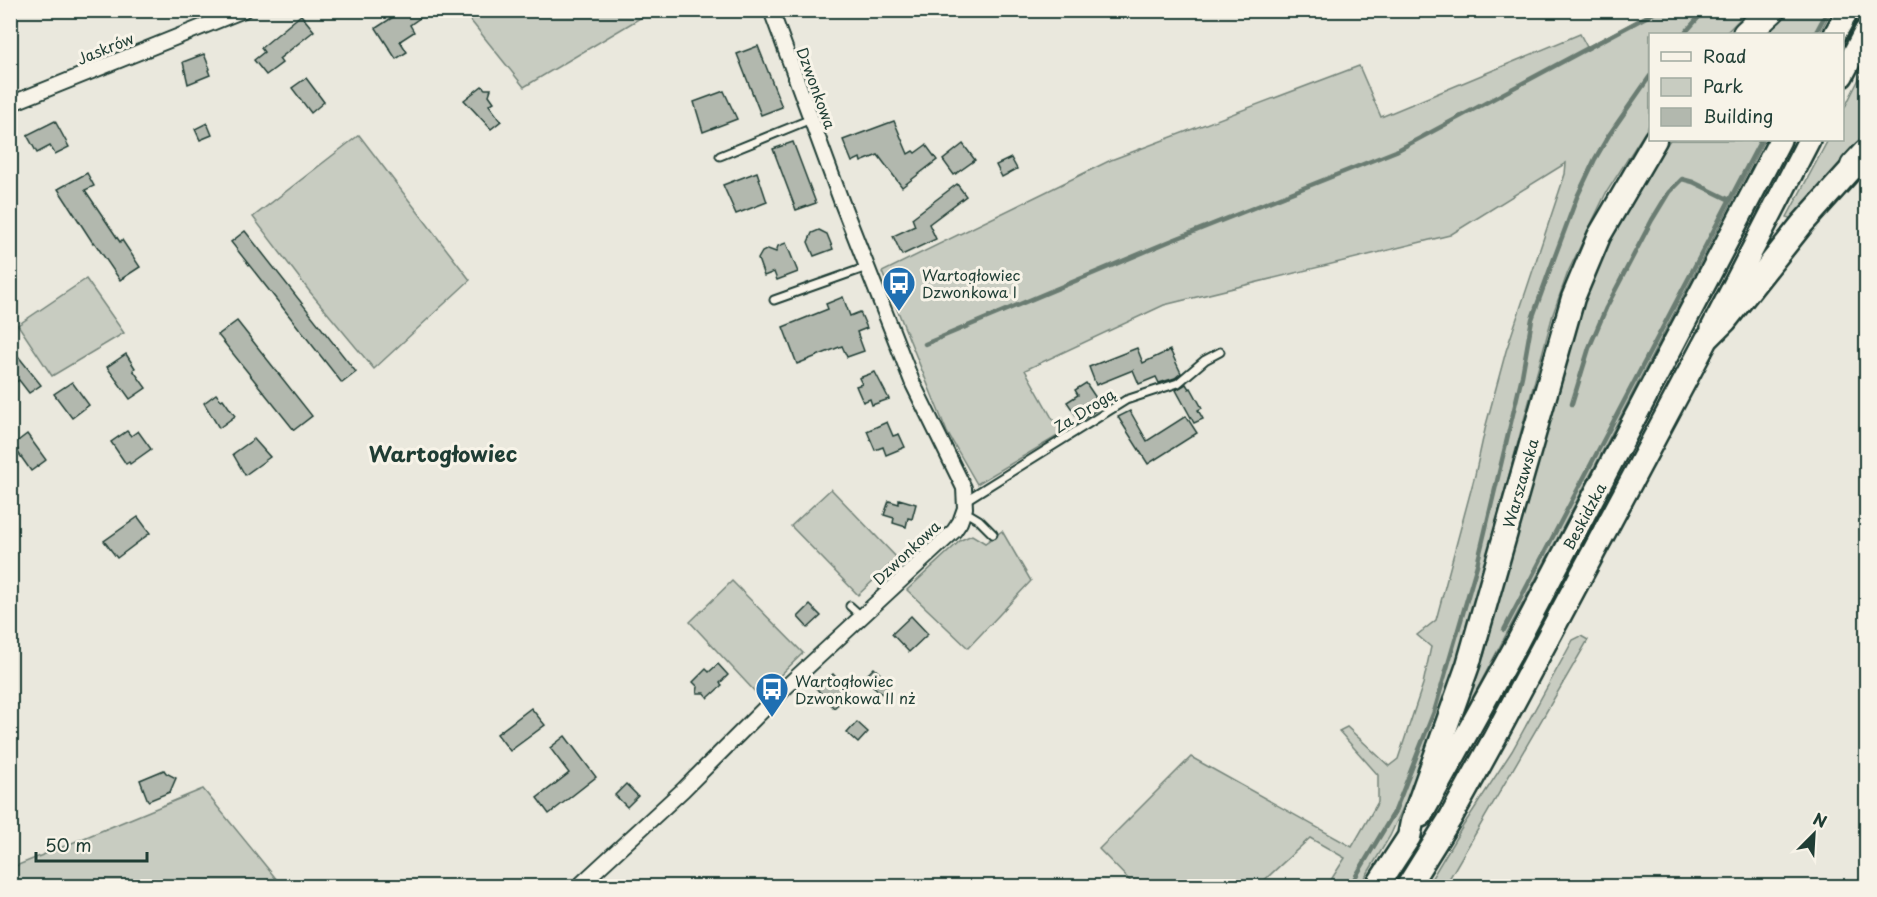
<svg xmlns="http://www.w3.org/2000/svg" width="1877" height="897" font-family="'Playpen Sans',sans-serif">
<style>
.green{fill:#c8ccc1;stroke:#74847a;stroke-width:1.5}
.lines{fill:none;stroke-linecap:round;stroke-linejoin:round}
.stream{stroke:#6a7c72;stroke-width:4.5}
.building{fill:#b2b8ae;stroke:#1f3d34;stroke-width:1.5}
.service-casing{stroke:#1f3d34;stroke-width:11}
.minor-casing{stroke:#1f3d34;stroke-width:18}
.primary-casing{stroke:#1f3d34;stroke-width:26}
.trunk-casing{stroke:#1f3d34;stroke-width:27}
.motorway-casing{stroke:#1f3d34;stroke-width:30}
.service{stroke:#f7f3e8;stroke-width:7}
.minor{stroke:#f7f3e8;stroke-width:14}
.primary{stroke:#f7f3e8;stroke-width:21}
.trunk{stroke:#f7f3e8;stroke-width:22}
.motorway{stroke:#f7f3e8;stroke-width:26}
.labels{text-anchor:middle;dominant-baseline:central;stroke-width:6;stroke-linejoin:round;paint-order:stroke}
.street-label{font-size:15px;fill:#1f3d34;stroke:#f7f3e8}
.poi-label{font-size:15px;fill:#1f3d34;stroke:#f7f3e8;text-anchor:start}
.district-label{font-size:21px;font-weight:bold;fill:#1f3d34;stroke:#f7f3e8}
</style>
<rect width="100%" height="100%" fill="#eae8dd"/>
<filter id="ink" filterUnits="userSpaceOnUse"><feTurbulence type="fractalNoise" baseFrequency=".0167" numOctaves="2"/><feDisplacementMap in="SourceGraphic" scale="12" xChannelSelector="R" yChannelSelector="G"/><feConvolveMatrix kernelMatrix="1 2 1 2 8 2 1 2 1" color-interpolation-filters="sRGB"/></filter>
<g filter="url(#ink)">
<g class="green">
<path d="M463 11H652L524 87Z"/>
<path d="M1655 11H1748L1725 34H1650V124L1606 193 1568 272 1553 314 1459 658 1417 777 1390 836 1360 886H1327L1345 858 1310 838 1258 886H1135L1099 849 1191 757 1352 847 1378 802V775L1339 731 1347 727 1389 766 1398 759 1423 684 1431 647 1417 635 1436 620 1475 475 1486 425 1506 351 1565 174 1566 163 1450 235 1164 305 1025 370 1061 434 977 484 947 432 882 272 1111 160 1359 66 1381 117 1580 34 1587 47Z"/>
<path d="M1789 11H1831L1819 34H1762Z"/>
<path d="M1866 65V142L1793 220 1787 217 1828 140H1842L1843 111Z"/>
<path d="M359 135 470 280 374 369 310 292 253 217Z"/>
<path d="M1670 140H1764L1557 539 1466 710H1464L1466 690 1484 656 1551 407 1587 291 1620 221 1652 165Z"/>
<path d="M86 279 124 333 52 376 18 325Z"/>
<path d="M831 489 897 558 858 595 791 526Z"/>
<path d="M1002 531 1031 581 968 648 907 590 961 540 972 535 985 543Z"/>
<path d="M732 581 803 653 759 696 690 622Z"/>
<path d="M1581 636 1588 640 1445 886H1427L1463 826 1512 751 1573 640Z"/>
<path d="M203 789 282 886H11V868Z"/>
</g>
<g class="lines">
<g class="stream">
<path d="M1684 34 1705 10"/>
<path d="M1815 34 1828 10"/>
<path d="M925 344 1168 242 1396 151 1659 10"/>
<path d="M1572 404 1589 348 1606 308 1652 220 1669 192 1682 179 1693 182 1730 200"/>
<path d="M1504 630 1761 140"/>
<path d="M1350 886 1395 811 1435 709 1477 565 1522 376 1532 319 1549 272 1577 197 1595 159 1609 135 1650 76"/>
</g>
</g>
<g class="building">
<path d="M404 10H431L410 25 414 32 400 41 407 52 396 59 376 28Z"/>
<path d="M301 15 314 31 279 59 282 63 266 75 254 60 264 52 261 48Z"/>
<path d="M758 46 782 107 761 115 737 54Z"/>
<path d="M204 54 210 69 208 70 210 75 188 84 183 62Z"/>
<path d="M306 78 324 102 311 113 292 88Z"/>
<path d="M482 86 485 89H491L489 95 494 102 489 105 501 121 491 129 464 100Z"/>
<path d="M724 91 737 119 703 132 694 102Z"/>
<path d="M55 121 69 147 55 154 50 146 37 153 27 135Z"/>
<path d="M894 121 908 154 913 151 915 153 926 145 937 160 902 187 878 155 861 162 860 158 852 162 843 140Z"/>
<path d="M207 123 212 135 200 140 195 129Z"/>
<path d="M793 142 816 203 796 210 773 149Z"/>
<path d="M963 144 975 160 954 175 943 160Z"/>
<path d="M1011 158 1017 169 1002 177 996 165Z"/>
<path d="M757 172 767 202 736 214 723 185Z"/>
<path d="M87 173 94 186 85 190 120 242 122 240 140 267 120 280 94 242 93 243 58 189Z"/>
<path d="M957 184 966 196 929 224 936 239 902 255 893 236 915 226 912 218Z"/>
<path d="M819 230 827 234 833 249 814 256 808 242 812 233Z"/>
<path d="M245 231 356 372 342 383 231 242Z"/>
<path d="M786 243 798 272 777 280 774 272 764 276 758 259 762 252 768 249 776 252 778 246Z"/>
<path d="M843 297 850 316 860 312 867 328 857 332 864 351 847 357 842 346 797 364 783 327 828 309 826 304Z"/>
<path d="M237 321 312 416 294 430 218 335Z"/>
<path d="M10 346 41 385 29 393 19 380 10 387Z"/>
<path d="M1137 348 1143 363 1170 350 1181 373 1175 378 1159 383 1156 377 1139 384 1133 370 1096 385 1089 367Z"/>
<path d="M126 354 135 368 133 370 146 388 130 399 107 367Z"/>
<path d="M875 372 889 399 872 405 870 399 863 402 856 386 862 384 859 378Z"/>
<path d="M72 382 89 405 72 418 54 394Z"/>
<path d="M1086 383 1096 398 1093 401 1098 409 1080 421 1067 402 1078 395 1075 390Z"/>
<path d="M1186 384 1189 389 1191 388 1202 408 1198 410 1203 419 1194 423 1176 390Z"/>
<path d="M216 394 221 400 223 399 235 416 219 428 204 403Z"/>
<path d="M1130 411 1147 441 1186 416 1197 433 1148 464 1118 417Z"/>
<path d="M887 422 893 436 899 434 905 447 886 455 883 447 875 450 867 431Z"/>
<path d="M127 431 131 436 138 431 151 449 130 464 129 462 126 464 111 442Z"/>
<path d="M27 434 46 460 31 471 17 451 18 450 14 444Z"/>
<path d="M254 439 270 457 245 475 233 454Z"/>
<path d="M899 499 916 504 912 519 908 518 906 527 893 523 894 518 884 515 889 501 899 504Z"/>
<path d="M138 517 150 533 117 558 104 541Z"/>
<path d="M810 605 821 616 808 628 798 617Z"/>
<path d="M911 616 928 634 909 652 892 634Z"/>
<path d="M718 664 728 675 720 683 722 685 708 698 704 693H697L698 687 693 682 706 669 709 672Z"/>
<path d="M874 668 891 684 882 694 864 678Z"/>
<path d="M833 674 847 689 842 693 846 697 834 708 816 688Z"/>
<path d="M531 708 545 725 510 751 497 734Z"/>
<path d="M857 722 868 732 858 743 847 733Z"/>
<path d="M565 736 596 777 549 814 537 798 569 773 550 748Z"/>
<path d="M164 770 166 773 176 778 170 792 148 801 140 780Z"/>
<path d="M626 784 638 796 627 807 615 795Z"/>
</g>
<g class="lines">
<defs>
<g id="service">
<path d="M720 156 811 119"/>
<path d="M774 300 867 267"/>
<path d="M966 500 1126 400 1178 383 1205 360 1220 352"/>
<path d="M964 511 979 520 993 534"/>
<path d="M850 606 861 616"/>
</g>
<g id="minor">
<path d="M10 104 244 10"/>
<path d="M579 886 683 790 788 685 954 531 960 522 965 508 964 488 913 384 842 203 771 10"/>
</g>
<g id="primary">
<path d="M1835 34 1848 10"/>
<path d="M1842 76 1866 30"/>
<path d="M1712 328 1809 140"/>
<path d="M1421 816 1517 643 1780 140"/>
</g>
<g id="trunk">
<path d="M1377 886 1409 837 1412 822 1468 665 1573 298 1599 236 1655 140"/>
<path d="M1408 886 1451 817 1494 739 1707 339 1725 321 1802 224 1854 166"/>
</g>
<g id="motorway">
<path d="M1746 34 1772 10"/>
<path d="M1854 166 1866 153"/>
</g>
</defs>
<use href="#service" class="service-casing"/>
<use href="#minor" class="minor-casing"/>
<use href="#primary" class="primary-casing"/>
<use href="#trunk" class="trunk-casing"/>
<use href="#motorway" class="motorway-casing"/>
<use href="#service" class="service"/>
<use href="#minor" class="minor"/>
<use href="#primary" class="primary"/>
<use href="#trunk" class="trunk"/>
<use href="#motorway" class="motorway"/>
</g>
</g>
<defs>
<symbol id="bus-pin" viewBox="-11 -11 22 30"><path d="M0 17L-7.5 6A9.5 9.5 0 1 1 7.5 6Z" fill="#1f6fb2" stroke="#f7f3e8"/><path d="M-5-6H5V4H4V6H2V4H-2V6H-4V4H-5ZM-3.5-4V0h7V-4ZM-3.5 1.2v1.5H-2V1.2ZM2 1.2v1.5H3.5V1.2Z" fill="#fff"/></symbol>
</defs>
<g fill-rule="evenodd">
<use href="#bus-pin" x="880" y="264" width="38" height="52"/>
<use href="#bus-pin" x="753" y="670" width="38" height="52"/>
</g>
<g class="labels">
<g class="street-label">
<text transform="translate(105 48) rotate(-22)">Jaskrów</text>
<text transform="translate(817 88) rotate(70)">Dzwonkowa</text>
<text transform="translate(1084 410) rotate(-32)">Za Drogą</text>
<text transform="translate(1520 483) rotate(-74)">Warszawska</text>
<text transform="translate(1584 516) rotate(-62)">Beskidzka</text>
<text transform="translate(906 552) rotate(-43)">Dzwonkowa</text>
</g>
<g class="poi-label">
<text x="922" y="274">Wartogłowiec<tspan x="922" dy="17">Dzwonkowa I</tspan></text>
<text x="795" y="680">Wartogłowiec<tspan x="795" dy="17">Dzwonkowa II nż</tspan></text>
</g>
<g class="district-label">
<text x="443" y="453">Wartogłowiec</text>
</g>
</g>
<rect width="1877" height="897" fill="none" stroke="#f7f3e8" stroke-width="36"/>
<rect x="18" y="18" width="1841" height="861" fill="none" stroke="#1f3d34" stroke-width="2" filter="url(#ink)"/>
<rect x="1649" y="33" width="195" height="108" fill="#f7f3e8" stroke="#a1aaa0" stroke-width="1.5"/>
<rect x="1661" y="52" width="30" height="9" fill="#f7f3e8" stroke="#a1aaa0" stroke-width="1.5"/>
<text x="1703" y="63" font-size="18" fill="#1f3d34">Road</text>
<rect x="1661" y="78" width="30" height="18" fill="#c8ccc1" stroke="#a1aaa0" stroke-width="1.5"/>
<text x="1703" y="93" font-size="18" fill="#1f3d34">Park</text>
<rect x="1661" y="108" width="30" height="18" fill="#b2b8ae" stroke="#a1aaa0" stroke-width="1.5"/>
<text x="1703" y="123" font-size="18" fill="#1f3d34">Building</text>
<g transform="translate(1814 834) rotate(24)" stroke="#f7f3e8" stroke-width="4.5" paint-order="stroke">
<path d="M0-4.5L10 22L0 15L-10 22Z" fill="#1f3d34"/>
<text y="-9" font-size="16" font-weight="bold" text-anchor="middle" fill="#1f3d34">N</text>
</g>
<path d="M36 852v9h111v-9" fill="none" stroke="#1f3d34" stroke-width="3"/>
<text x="45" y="852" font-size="18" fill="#1f3d34" stroke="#f7f3e8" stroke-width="4.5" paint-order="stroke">50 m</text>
</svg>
